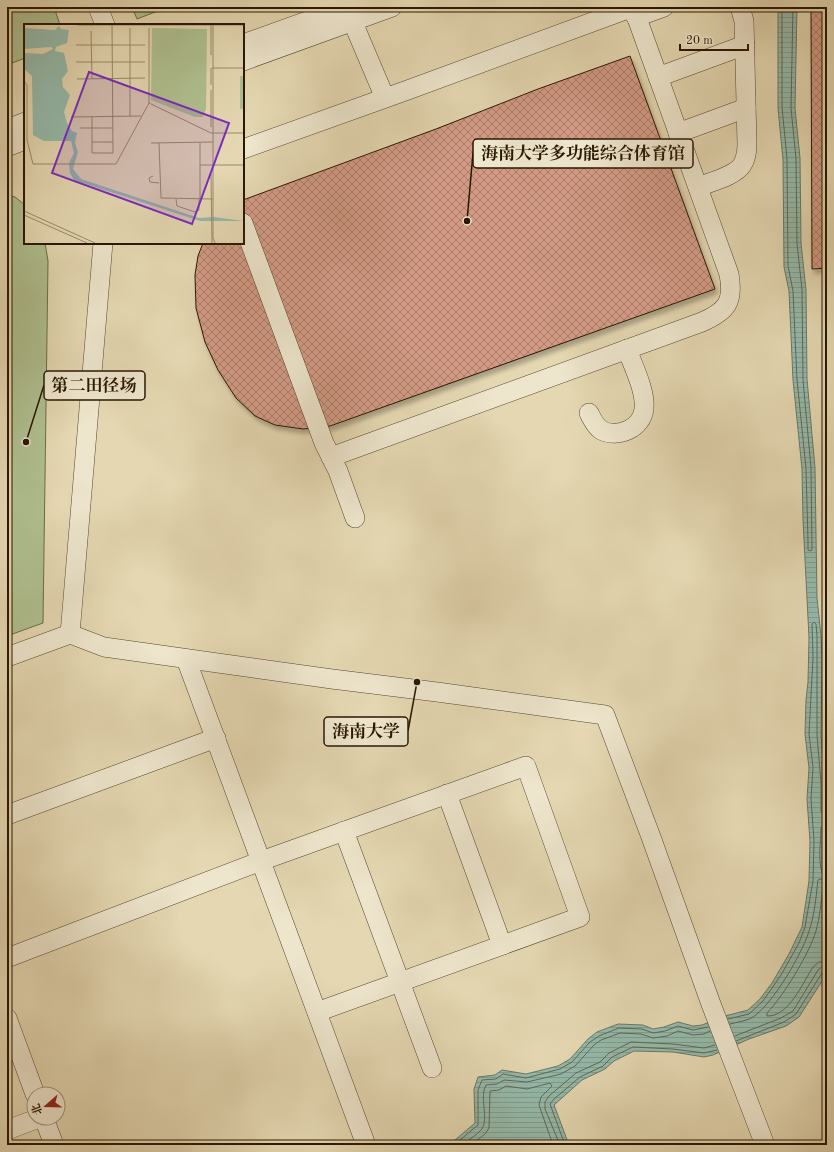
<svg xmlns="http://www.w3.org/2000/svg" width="834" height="1152" font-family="'Old Standard TT','Noto Serif SC',serif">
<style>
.pitch{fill:#afbf8f;stroke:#6c6b48}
.water{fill:url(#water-rules);stroke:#6a7967}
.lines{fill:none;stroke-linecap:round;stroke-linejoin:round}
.shore{stroke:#606856;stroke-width:1}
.building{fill:url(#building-cross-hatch);stroke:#2a1700;filter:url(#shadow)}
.street-casing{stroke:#58472c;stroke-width:20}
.street{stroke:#ede5cc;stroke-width:19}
.inset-road{fill:none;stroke:#9a8a6a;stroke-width:1}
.view{fill:#7b2cbf;fill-opacity:0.15;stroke:#7b2cbf;stroke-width:2}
.inset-edge{fill:none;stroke:#2a1700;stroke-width:2}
.leader{fill:none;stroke:#2a1700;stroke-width:1.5}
.callout-dot{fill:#2a1700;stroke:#ede5cc;stroke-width:1.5}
.callout{fill:#ede5cc;stroke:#2a1700;stroke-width:1.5}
.callout-label{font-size:17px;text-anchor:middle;font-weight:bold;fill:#2a1700}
</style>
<defs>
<pattern id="water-rules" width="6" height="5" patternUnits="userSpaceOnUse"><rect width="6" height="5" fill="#95baab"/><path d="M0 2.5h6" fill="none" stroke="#819f91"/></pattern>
<pattern id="building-cross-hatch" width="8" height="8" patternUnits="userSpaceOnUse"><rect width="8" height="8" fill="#d29a85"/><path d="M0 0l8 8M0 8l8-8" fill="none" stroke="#ab7d6a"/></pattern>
<filter id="shadow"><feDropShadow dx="2.5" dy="4.5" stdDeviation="2" flood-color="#0004"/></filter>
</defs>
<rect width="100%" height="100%" fill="#e4d7b1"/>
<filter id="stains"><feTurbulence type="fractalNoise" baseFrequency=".005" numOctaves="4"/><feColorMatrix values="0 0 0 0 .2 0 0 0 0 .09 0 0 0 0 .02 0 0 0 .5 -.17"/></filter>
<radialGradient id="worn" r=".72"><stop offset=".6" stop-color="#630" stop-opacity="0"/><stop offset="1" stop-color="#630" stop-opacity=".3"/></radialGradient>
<g class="pitch">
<path d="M19 7H54L60 25H25V58L7 65V12Z"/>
<path d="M132 7H168L137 19Z"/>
<path d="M7 195 15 197 25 205V243H45L48 261 43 623 7 636Z"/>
</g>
<path class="water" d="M778 7H797L795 108 800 158 801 243 806 290 807 379 815 468 817 598 821 636 822 659 821 735 825 783 824 855 827 886V968L826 975 799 1017 786 1026 749 1039 713 1055 704 1057 673 1052 634 1051 614 1061 605 1069 582 1080 554 1105 569 1145H449L475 1123 474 1089 478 1077 495 1075 502 1070 526 1074 558 1066 570 1059 588 1039 597 1032 618 1024 643 1025 653 1029 664 1027 678 1022 693 1026 702 1025 725 1016 748 1010 760 999 772 983 789 954 802 927 809 881 810 841 807 799 809 768 805 734 806 700 808 682 809 638 803 520 802 469 793 380 789 291 784 267 783 160 778 108Z"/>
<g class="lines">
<g class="shore">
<path d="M782 7V107L787 159 788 266 793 291 797 380 806 468 808 541V550L811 551 812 549 811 468 803 380 802 290 797 243 796 159 791 108 793 7"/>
<path d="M827 824 823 825 821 828C821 838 817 868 824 875H827"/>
<path d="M827 886 823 888C821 902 820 917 816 931 809 954 784 995 767 1013V1016C789 1017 803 982 813 967L819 962 827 961"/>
<path d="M728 1019 749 1014 763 1001 781 975 799 943 805 927 813 881 814 841 811 799 813 767 809 734 813 657 812 624 814 622 816 624 817 636V735L821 783V811L823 814 827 815"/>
<path d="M730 1024C737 1022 747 1021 753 1017 773 1004 804 951 810 928 815 912 816 896 818 880L820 879 827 880"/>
<path d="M735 1036 781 1018 793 1011 818 970 822 967H827"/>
<path d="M736 1041 784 1022 796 1014 822 973 827 972"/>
<path d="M454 1145 478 1125V1090L482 1080 496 1079 503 1074 526 1078 560 1069 572 1062 590 1042 599 1036 619 1028 642 1029 653 1033 665 1031 678 1026 693 1030 708 1027"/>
<path d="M462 1145C468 1140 477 1135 482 1129 489 1118 479 1097 486 1085L497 1084 504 1080 527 1082 561 1074 575 1066 594 1045 601 1040 620 1033 641 1034 653 1038 667 1036 678 1031 693 1035 704 1034 710 1031"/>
<path d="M471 1145 485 1134 489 1128 490 1091 499 1090 506 1086 527 1089 550 1083 552 1086 541 1097 539 1105 553 1145"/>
<path d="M560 1145 545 1109V1102L549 1096 576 1073 600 1062 609 1053 631 1042 673 1044 704 1048 715 1045"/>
<path d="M565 1145 550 1104 554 1099 580 1077 603 1066 612 1057 633 1047 673 1049 704 1053 717 1050"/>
</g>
</g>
<g class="building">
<path d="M811 7H827V268L812 269Z"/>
<path d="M630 56 715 289 330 426 303 429 275 425 255 416 236 398 218 370 205 342 196 308 195 275 198 256 203 243H243V200L436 129 538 89Z"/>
</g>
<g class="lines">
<defs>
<g id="street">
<path d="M98 7 105 25"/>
<path d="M350 10 357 32 385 98"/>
<path d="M636 17 664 7"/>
<path d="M243 44 346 7"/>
<path d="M243 61 392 7"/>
<path d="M658 77 745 45"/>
<path d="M7 129 25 122"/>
<path d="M678 133 746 108"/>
<path d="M7 147 25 140"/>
<path d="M243 149 405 91 633 7"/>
<path d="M698 187C710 182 735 176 742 165 746 159 747 151 747 144L744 21 740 7"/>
<path d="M243 223 324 443 338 471 355 518"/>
<path d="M589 413C592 419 595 426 601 430 618 439 642 428 644 409 646 391 633 366 627 349"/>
<path d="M331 457 702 322C727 311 734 302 729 274L633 7"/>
<path d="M70 634 103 243"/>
<path d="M7 657 70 634 104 647 332 679 437 692 605 715 651 837 711 1004 765 1145"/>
<path d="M186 659 366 1145"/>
<path d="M447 794 502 945"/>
<path d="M7 815 216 738"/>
<path d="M344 831 432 1068"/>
<path d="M7 958 261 861 526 766 580 917 317 1012"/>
<path d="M7 1018 35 1094"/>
<path d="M44 1118 54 1145"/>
<path d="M7 1130 39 1118"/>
</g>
</defs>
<use href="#street" class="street-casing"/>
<use href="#street" class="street"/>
</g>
<g transform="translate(24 24)">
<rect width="220" height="220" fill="#e4d7b1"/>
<path d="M128 4 183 5 182 85 179 93H171L127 76ZM216 52H220V85H216Z" fill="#afbf8f"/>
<path d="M35 2 37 5 45 6 43 19 32 23 31 27 40 29 44 47 38 55 39 63 46 71 40 88 43 99 48 107 53 109 51 119 54 128 49 145 57 155 175 194 190 193 220 197H176L50 156 46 149 45 139 50 129 47 117H20L9 111 8 52 0 45V29L19 30 29 25 27 23 0 25V4L31 6Z" fill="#95baab"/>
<path class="inset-road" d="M53 1H220M187 1V31M189 1V214L191 219M106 4V92M67 7 68 55M52 21H121M52 38H121M188 44H220M53 55 121 54M0 57 3 61V116L9 140H92L125 79V4M187 61V44M125 79 187 109H220M68 92V129H89L88 1M47 93 117 92M187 103V66M56 104H89M68 118H89M127 119 189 118M135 119 137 174 189 175M176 141H220M187 150 188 219M129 152 125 154 126 158 135 159M152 175 153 182 171 188 175 186V175M176 175V119M0 187 71 219M0 191 63 219"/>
<path class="view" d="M65 48 205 99 168 200 28 149Z"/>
<rect width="220" height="220" class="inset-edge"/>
</g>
<path class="leader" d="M467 221L473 153M26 442L44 385M417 682L408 731"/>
<g class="callout-dot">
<circle cx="467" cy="221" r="4"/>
<circle cx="26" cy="442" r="4"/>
<circle cx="417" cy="682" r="4"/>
</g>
<g class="callout">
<rect x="473" y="139" width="220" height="29" rx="4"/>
<rect x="44" y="371" width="101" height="29" rx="4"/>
<rect x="324" y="717" width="84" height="29" rx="4"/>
</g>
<g class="callout-label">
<text x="583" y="159">海南大学多功能综合体育馆</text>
<text x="94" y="391">第二田径场</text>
<text x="366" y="737">海南大学</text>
</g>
<rect width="834" height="1152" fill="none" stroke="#e4d7b1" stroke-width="24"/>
<rect x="8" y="8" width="818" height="1136" fill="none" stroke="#2a1700" stroke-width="2"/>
<rect x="12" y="12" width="810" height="1128" fill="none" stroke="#2a1700"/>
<g transform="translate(46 1106) rotate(250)"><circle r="19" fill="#ede5cc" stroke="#9f937a"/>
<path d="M0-3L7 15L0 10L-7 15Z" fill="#8f2418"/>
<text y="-6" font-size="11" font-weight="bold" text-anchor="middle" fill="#2a1700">北</text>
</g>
<path d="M680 44v6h68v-6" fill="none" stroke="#2a1700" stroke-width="2"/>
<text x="686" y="44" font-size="12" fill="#2a1700" stroke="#ede5cc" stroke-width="3" paint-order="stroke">20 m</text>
<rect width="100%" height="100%" filter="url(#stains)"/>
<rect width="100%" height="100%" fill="url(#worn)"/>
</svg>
